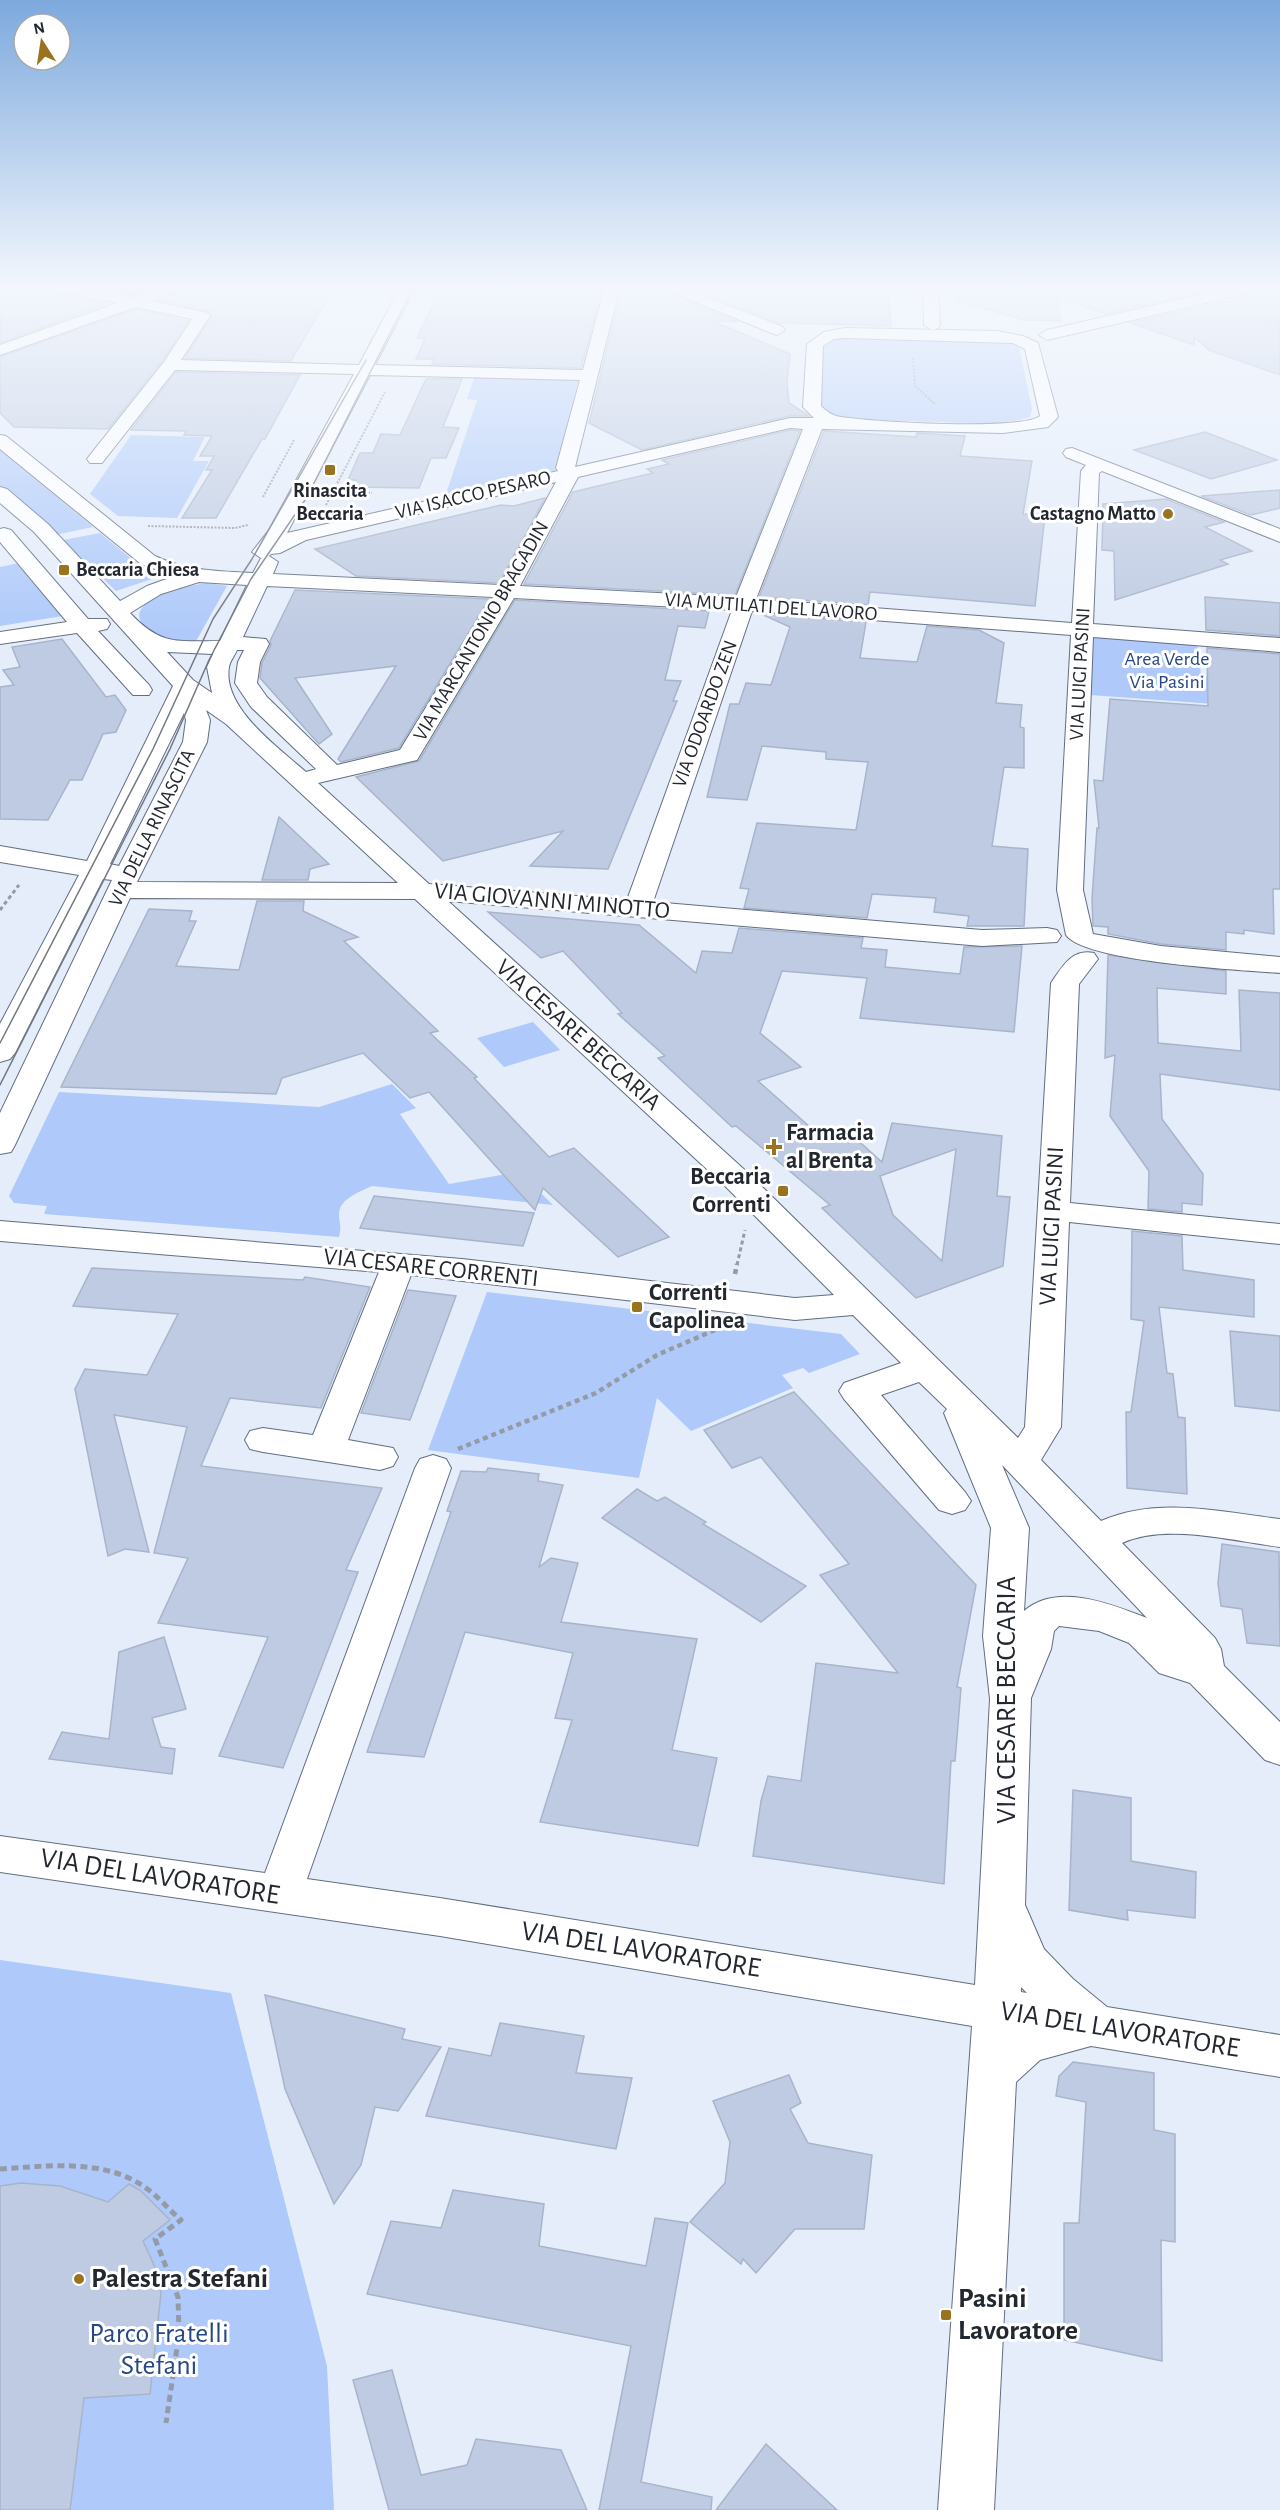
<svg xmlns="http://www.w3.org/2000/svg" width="1280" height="2510" font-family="'Alegreya Sans',sans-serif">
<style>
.green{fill:#aec9fa}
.building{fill:#bfcbe2;stroke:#a7b4ca;stroke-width:1.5;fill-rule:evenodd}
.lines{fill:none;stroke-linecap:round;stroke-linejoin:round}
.minor-casing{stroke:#626d81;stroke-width:2}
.path-far3{stroke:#949ba6;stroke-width:2;stroke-dasharray:2 1.5;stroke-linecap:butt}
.path-far2{stroke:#949ba6;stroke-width:3;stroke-dasharray:4 3;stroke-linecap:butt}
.path-far1{stroke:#949ba6;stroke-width:4.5;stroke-dasharray:5 4;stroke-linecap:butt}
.path{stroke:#949ba6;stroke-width:5;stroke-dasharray:7 4.5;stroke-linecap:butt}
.minor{fill:#fff;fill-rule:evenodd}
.tram{stroke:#727883;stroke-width:1.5}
.poi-dot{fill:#9a731f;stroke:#fff;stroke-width:2}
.labels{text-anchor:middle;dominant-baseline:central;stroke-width:6;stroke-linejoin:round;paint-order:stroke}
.far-poi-label{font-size:20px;font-weight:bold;fill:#232830;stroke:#fff}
.far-street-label{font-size:20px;fill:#232830;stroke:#fff}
.far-park-label{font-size:20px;fill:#264685;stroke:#fff}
.street-label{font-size:24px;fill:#232830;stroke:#fff}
.poi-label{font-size:24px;font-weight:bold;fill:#232830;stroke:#fff;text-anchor:start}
.near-street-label{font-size:28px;fill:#232830;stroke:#fff}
.near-poi-label{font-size:28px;font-weight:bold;fill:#232830;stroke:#fff;text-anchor:start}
.near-park-label{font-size:28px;fill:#264685;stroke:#fff}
</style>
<rect width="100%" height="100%" fill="#e5edfb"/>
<g class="green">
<path d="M838 337 1012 342 1019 346 1032 409 1030 417C1002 426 972 423 943 422 903 421 864 421 824 414L820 407V345Z"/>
<path d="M475 375 579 378 555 471 446 494 477 400 467 399Z"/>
<path d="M131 435 205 437 193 461H209L177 518 118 516 90 494Z"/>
<path d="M0 449 93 527 55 535 0 487Z"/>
<path d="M100 533 155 578 116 591 63 540Z"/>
<path d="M24 562 63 616 0 626V567Z"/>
<path d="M207 583 227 586 195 643C188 643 179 644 171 643 159 640 130 623 142 608 155 590 187 586 207 583Z"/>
<path d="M1094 635 1197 643 1201 675 1219 677 1214 704 1090 695Z"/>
<path d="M533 1022 560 1050 504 1067 477 1038Z"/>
<path d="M392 1084 416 1108 400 1114 449 1184 519 1172 553 1205 372 1186C362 1191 340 1198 339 1213 339 1223 342 1226 339 1237L44 1214 47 1206 14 1203 9 1196 59 1092 319 1107Z"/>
<path d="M487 1292 841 1334 860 1354 809 1373 803 1368 782 1375 793 1388 691 1431 657 1398 639 1478 428 1450Z"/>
<path d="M0 1960 231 1993 327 2366 334 2510H0Z"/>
</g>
<g class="building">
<path d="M120 286H158L134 295 120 292Z"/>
<path d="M189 286H335L291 361 185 358 212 315 208 311 159 300Z"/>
<path d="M442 286H603L581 368 432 364 434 359H416L425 339 417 338Z"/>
<path d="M622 286H655L664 291 665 299 678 297 738 322 713 321 790 354 787 382 789 403 809 416H789L642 450 589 423Z"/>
<path d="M750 286H888L891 326 779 323 703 293Z"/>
<path d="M1038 286H1185L1203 292 1105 314 1057 297 1061 321 1024 320 956 300 958 291 1043 292 1038 291Z"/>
<path d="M0 287H27L106 304 0 343Z"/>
<path d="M1280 290V375L1209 350 1194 337V345L1130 323Z"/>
<path d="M136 309 188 321 162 361 108 429 14 427 0 413V357Z"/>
<path d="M176 372 300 375 265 439H262L216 518H182L212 470H206L214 456H200L212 436 184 435 186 431 131 430Z"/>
<path d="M426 379H462L443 427 459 428 446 458H431L419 488 354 487 356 480H348L360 453H373L381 434 400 435Z"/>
<path d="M790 430 800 431 735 595 524 584 573 492 653 473 647 469 669 464 662 460Z"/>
<path d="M824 431 916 437 917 433 965 436 960 456 1032 461 1023 514 1045 515 1035 606 870 592 868 605 759 597Z"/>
<path d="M1205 432 1277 460 1211 479 1134 450Z"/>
<path d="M1280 490V508L1251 515 1201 496Z"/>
<path d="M545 498 499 583 356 576 315 549 501 505 514 506Z"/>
<path d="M1166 499 1224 522 1205 527 1252 551 1220 560 1228 564 1115 600 1114 551 1102 550 1103 504Z"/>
<path d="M295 590 489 599 399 748 341 762 338 759 396 666 295 678 332 734 319 744 260 678 262 663 271 645 270 641Z"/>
<path d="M1205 597 1280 603V636L1206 630Z"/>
<path d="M515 600 709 611 705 628 678 626 665 680 681 681 673 701H677L608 869 530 866 563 831 443 861 356 777 419 761Z"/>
<path d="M761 614 866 622 860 658 917 662 927 626 979 630 1004 643 996 703 1022 705 1020 727 1024 728V768L1004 767 992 846 1028 849 1024 926H967L969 916 934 912 936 898 872 894 867 918 744 908 749 889 740 888 757 823 856 830 868 762 826 759V752L762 746 747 800 707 797 730 704H739L746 683 771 685 790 627Z"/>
<path d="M62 639 106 697 115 695 126 710 116 732 103 734 82 780H70L48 820 0 819V687L14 685 3 670 20 667 12 647Z"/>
<path d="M1207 648 1280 654V889H1273L1274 934 1244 930V934L1226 932V950L1161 944 1108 934V927L1093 926 1092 898 1097 828H1099L1094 780 1103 781 1110 699 1208 706Z"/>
<path d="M279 817 329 864 310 869 308 880H262Z"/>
<path d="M257 901H304L303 911 358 937 344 941 438 1031 430 1033 477 1077 474 1078 549 1157 574 1148 669 1237 618 1257 543 1188 535 1210 429 1092 410 1098 363 1053 282 1078 276 1094 61 1087 149 909 192 911 189 921H196L176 966 239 970Z"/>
<path d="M488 912 639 925 696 973 702 951 732 953 739 928 863 938 861 948 887 950 885 967 960 974 964 947 1022 946 1014 1032 860 1018 867 978 782 971 760 1033 801 1067 758 1081 819 1135 843 1127 882 1162 892 1123 1002 1136 997 1196 1010 1197 1003 1266 916 1298 822 1208 830 1205 736 1126 732 1127 658 1058 665 1056 618 1014 622 1013 563 951 541 958ZM956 1149 942 1261 893 1215 880 1176Z"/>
<path d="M1108 955 1226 971V994L1157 988 1158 1043 1241 1051 1239 990 1280 993V1090L1160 1074 1162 1119 1203 1174 1202 1205 1182 1203V1212L1148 1209 1149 1171 1110 1116 1115 1055 1105 1058Z"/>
<path d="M374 1196 534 1213 523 1246 360 1228Z"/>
<path d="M1132 1231 1182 1236 1183 1270 1254 1280V1317L1159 1307 1167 1373 1173 1374 1178 1417 1185 1418 1187 1494 1127 1488 1126 1412H1131L1144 1321 1131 1319Z"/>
<path d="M92 1268 303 1280 305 1277 370 1287 321 1408 230 1398 201 1466 382 1488 346 1570 358 1572 283 1768 219 1756 268 1637 158 1623 188 1558 154 1553 187 1427 114 1415 149 1552 125 1549 108 1556 75 1389 85 1369 147 1375 178 1314 73 1306Z"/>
<path d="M408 1290 456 1296 410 1420 361 1413Z"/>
<path d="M1230 1331 1280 1336V1411L1235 1406Z"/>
<path d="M794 1392 976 1585 957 1687 961 1688 955 1761H951L944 1884 753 1856 761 1801 768 1776 801 1781 816 1663 898 1673 820 1575 849 1564 761 1457 732 1468 704 1430Z"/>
<path d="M488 1468 539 1474 538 1481 563 1485 539 1567 551 1558 578 1563 561 1622 697 1639 672 1750 717 1758 698 1846 540 1822 572 1720 555 1718 573 1653 465 1632 424 1757 367 1752 451 1512 447 1511 461 1471 486 1472Z"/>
<path d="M637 1489 657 1501 665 1497 706 1522 703 1524 806 1586 761 1622 602 1518Z"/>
<path d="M1222 1544 1279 1552 1280 1646 1247 1643 1242 1609 1221 1606 1218 1583Z"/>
<path d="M164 1637 186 1709 152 1718 161 1747 175 1749 172 1774 49 1759 62 1732 109 1739 119 1652Z"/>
<path d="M1073 1790 1131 1798V1861L1196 1872 1195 1918 1127 1910 1128 1920 1069 1910Z"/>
<path d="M265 1995 405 2029 402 2039 441 2047 398 2111 375 2107 361 2165 334 2204 285 2089Z"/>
<path d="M500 2023 584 2036 576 2073 632 2078 616 2149 426 2116 449 2048 491 2056Z"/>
<path d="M1073 2062 1154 2073V2130L1175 2134V2242L1161 2240 1162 2361 1064 2340V2223H1079L1086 2102 1056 2096 1059 2076Z"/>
<path d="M789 2075 801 2103 790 2109 808 2143 872 2155 864 2229H795L756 2273 743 2259 741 2264 690 2222 725 2183 730 2142 713 2101Z"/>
<path d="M21 2183 60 2186 108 2202 129 2184 141 2191 170 2220 143 2241 154 2265 161 2293 150 2394 84 2398 70 2510H0V2186Z"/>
<path d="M453 2190 544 2204 539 2246 646 2266 655 2218 688 2223 641 2482 712 2497 711 2510H599L631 2346 367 2294 391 2221 441 2228Z"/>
<path d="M392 2370 421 2475 467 2465 476 2439 561 2450 587 2510H389L353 2380Z"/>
<path d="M766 2444 837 2510H716Z"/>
</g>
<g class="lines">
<defs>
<g id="minor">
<path d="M49 286H79L134 297 165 286H187L152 301 208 313 210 316 181 360 359 365 401 286H416L375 365 583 370 605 286H620L575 467 790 418H814L803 407 807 344 824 332 845 328 997 331 1023 336 1038 343 1058 417 1048 427 1003 433 822 429 756 599 1072 623 1081 471 1086 465 1066 457 1063 453 1066 449 1072 448 1280 529V542L1102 471 1099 473 1093 624 1280 638V652L1093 637 1083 890 1093 934 1161 946 1280 957V973C1241 970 1085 962 1066 935L1057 890 1071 635 752 611 653 902 982 930 1047 928 1057 930 1061 936 1057 942 982 946 448 901 747 1172 1018 1438 1025 1427 1051 983C1062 967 1072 948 1094 953L1098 959 1079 984 1070 1203 1280 1224V1244L1069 1222 1061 1427 1041 1460 1101 1521C1158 1496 1220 1512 1280 1519V1547C1232 1541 1167 1523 1122 1543L1215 1638 1221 1649 1224 1666 1280 1722V1765L1265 1760 1190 1683 1159 1673 1129 1643 1099 1631 1059 1626 1054 1631 1051 1649 1031 1698 1025 1905 1044 1949 1073 1979 1107 2007 1280 2035V2077L1091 2046 1040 2060 1016 2082 994 2510H938L972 2026 440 1936 0 1872V1836L265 1873 415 1468 420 1459 433 1455 446 1459 451 1468 307 1879 440 1898 975 1985 990 1699 983 1636 991 1528 944 1413 947 1409 919 1382 881 1395 965 1492 971 1501 965 1510 952 1514 939 1510 844 1399 839 1391 844 1383 901 1363 853 1315 795 1320 411 1275 348 1440 393 1448 398 1457 393 1466 380 1470 263 1452 250 1449 245 1440 250 1431 263 1428 313 1435 379 1272 0 1241V1221L462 1259 795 1298 834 1295 725 1186 415 899 130 898 15 1145 11 1152 0 1154V1113L112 880 103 879 15 1053 10 1059 0 1062V1024L79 875 0 862V846L87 861 173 686 34 532 0 503V487L7 489 48 524 120 601 147 586 175 576 141 564 0 449V435L6 436 155 556C187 571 218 571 253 573L261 558 252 552 269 530 354 374 175 370 102 463H90L87 459 90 455 164 362 192 319 136 307 0 355V345L117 303 56 291ZM845 338 1013 343 1025 349 1040 416C1021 431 865 422 836 416 830 414 825 410 821 406L823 346 834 339ZM370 375 580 380 556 468 558 471 287 533ZM790 428 803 429 736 597 520 586 578 477ZM556 482 500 585 273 574 278 562 269 556 271 554 280 553 306 540ZM199 582 247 585 220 641C177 641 161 646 130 613L161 594ZM267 586 493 597 400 750 337 765 267 697 257 683 260 662 269 644 266 639 243 637ZM514 598 732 610 627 900 429 884 318 783 417 760ZM237 650H244L238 662 235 683 251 707 316 769 306 772C279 748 222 708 229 667 230 661 235 655 237 650ZM167 652 213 654 207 667 212 693 193 680ZM206 710 226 724 398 883 137 882 207 742 210 720ZM184 713 186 720 183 742 119 866 110 864ZM1002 1465 1005 1468 1147 1618C1111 1604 1057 1582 1024 1611L1029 1528ZM1021 1987 1027 1993 1021 1992Z"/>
<path d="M657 286H678L783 327 785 330 777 335 771 333Z"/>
<path d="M923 286H938L940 325 938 328 932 330 924 325Z"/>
<path d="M1237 286H1264L1257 291 1047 340 1039 335 1047 330Z"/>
<path d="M4 528 11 530 88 619H107L110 624 107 629 98 631 149 685 152 690 149 695H133L77 633 0 644V632L67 622 0 542V529Z"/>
</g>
</defs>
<use href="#minor" class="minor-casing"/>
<g class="path-far3">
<path d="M913 358 915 386 935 404"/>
<path d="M333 492 372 493"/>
<path d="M263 497 294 440"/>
<path d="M326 505 385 392"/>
<path d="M148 526 235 528 248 525"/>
</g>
<g class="path-far2">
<path d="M0 910 19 885"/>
<path d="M737 1265 745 1230"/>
</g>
<g class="path-far1">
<path d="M735 1274 737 1264"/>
<path d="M458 1449 596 1393 657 1355 715 1330"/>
</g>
<path class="path" d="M0 2169C47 2166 105 2158 146 2188 159 2197 169 2210 181 2220L155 2239 178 2297 179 2334 166 2423"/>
<use href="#minor" class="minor"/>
<g class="tram">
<path d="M0 1043 153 749 213 619 252 559 366 360"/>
<path d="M0 1085 170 749 209 660 251 579 307 497 414 286"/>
</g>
</g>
<linearGradient id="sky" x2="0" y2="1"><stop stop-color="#7da9dd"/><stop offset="0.45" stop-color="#f3f7fd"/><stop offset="1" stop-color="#f3f7fd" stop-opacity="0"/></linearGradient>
<rect width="1280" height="638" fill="url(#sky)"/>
<g class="poi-dot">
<rect x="324" y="464" width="12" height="12" rx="3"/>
<circle cx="1168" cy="514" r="6"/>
<rect x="58" y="564" width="12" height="12" rx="3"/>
<path d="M771 1138h6v6h6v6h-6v6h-6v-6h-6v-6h6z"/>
<rect x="777" y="1185" width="12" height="12" rx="3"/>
<rect x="631" y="1301" width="12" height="12" rx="3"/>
<circle cx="79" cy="2279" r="6"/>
<rect x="940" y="2309" width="12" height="12" rx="3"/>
</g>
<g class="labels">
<g class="far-poi-label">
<text x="330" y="491">Rinascita<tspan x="330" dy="23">Beccaria</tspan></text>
<text x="1156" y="514" text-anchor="end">Castagno Matto</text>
<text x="76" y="570" text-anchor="start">Beccaria Chiesa</text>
</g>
<g class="far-street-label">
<text transform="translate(473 495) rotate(-13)">VIA ISACCO PESARO</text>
<text transform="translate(771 607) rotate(4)">VIA MUTILATI DEL LAVORO</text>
<text transform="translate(481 631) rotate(-60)">VIA MARCANTONIO BRAGADIN</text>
<text transform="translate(1080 674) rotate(-87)">VIA LUIGI PASINI</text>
<text transform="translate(705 714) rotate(-70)">VIA ODOARDO ZEN</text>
<text transform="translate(152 828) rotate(-64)">VIA DELLA RINASCITA</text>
</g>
<g class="far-park-label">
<text x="1167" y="659">Area Verde<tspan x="1167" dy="23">Via Pasini</tspan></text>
</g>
<g class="street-label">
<text transform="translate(552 901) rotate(5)">VIA GIOVANNI MINOTTO</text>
<text transform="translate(578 1035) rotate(42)">VIA CESARE BECCARIA</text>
<text transform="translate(1052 1226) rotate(-87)">VIA LUIGI PASINI</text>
<text transform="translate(431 1268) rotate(6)">VIA CESARE CORRENTI</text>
</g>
<g class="poi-label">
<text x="786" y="1133">Farmacia<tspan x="786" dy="28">al Brenta</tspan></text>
<text x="771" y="1177" text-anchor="end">Beccaria<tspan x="771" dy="28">Correnti</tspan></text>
<text x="649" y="1293">Correnti<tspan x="649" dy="28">Capolinea</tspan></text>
</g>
<g class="near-street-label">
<text transform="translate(1007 1700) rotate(-90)">VIA CESARE BECCARIA</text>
<text transform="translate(160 1877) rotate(9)">VIA DEL LAVORATORE</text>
<text transform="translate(641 1950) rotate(9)">VIA DEL LAVORATORE</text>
<text transform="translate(1120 2030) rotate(9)">VIA DEL LAVORATORE</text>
</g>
<g class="near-poi-label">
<text x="91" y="2279">Palestra Stefani</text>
<text x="958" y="2299">Pasini<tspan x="958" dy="32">Lavoratore</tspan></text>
</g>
<g class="near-park-label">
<text x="159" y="2334">Parco Fratelli<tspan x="159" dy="32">Stefani</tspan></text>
</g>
</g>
<g transform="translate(42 42) rotate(348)"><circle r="28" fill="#ffffff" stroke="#a7a9ac" stroke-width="1.5"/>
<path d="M0-4.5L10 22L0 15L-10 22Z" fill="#9a731f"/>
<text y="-9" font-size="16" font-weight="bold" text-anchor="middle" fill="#232830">N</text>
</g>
</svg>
